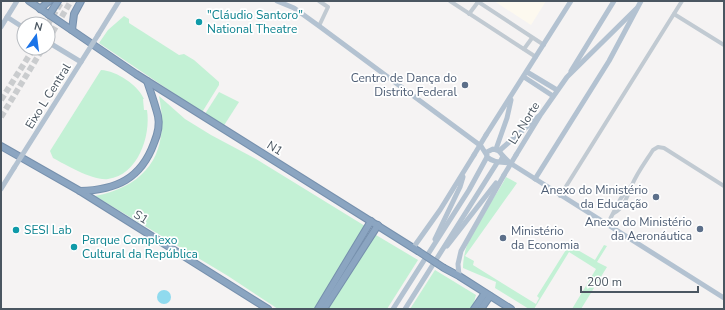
<svg xmlns="http://www.w3.org/2000/svg" width="725" height="310" font-family="'Nunito Sans',sans-serif">
<style>
.commercial{fill:#fdf9ef}
.green{fill:#c3f1d5}
.water{fill:#90daee}
.lines{fill:none;stroke-linecap:round;stroke-linejoin:round}
.highway-tunnel{stroke:#caccce;stroke-width:6;stroke-dasharray:6 3;stroke-linecap:butt}
.highway-casing{stroke:#7690ad;stroke-width:8}
.minor{stroke:#c1cad2;stroke-width:4}
.major{stroke:#b3c2d1;stroke-width:5}
.highway{stroke:#8ba5c1;stroke-width:6}
.highway-bridge-casing{stroke:#7690ad;stroke-width:8;stroke-linecap:butt}
.major-bridge{stroke:#b3c2d1;stroke-width:5}
.highway-bridge{stroke:#8ba5c1;stroke-width:6}
.culture-dot{fill:#0f9aa8;stroke:#fff;stroke-width:1.5}
.service-dot{fill:#5c6f8a;stroke:#fff;stroke-width:1.5}
.labels{text-anchor:middle;dominant-baseline:central;stroke-width:3.5;stroke-linejoin:round;paint-order:stroke}
.culture-label{font-size:12px;fill:#0d838f;stroke:#fff;text-anchor:start}
.service-label{font-size:12px;fill:#4e5e75;stroke:#fff;text-anchor:end}
.street-label{font-size:12px;fill:#4a5661;stroke:#fff}
</style>
<rect width="100%" height="100%" fill="#f5f3f3"/>
<path class="commercial" d="M494 1H546L531 25Z"/>
<g class="green">
<path d="M124 16 129 19V23L179 55 184 54 194 60 219 82V85L201 114H198L175 94 99 43 108 30Z"/>
<path d="M101 70C117 71 138 85 144 99H143L144 110H147C151 136 138 175 108 179 93 181 66 165 53 158L50 151Z"/>
<path d="M219 92 239 102 223 127 203 117Z"/>
<path d="M159 96 185 119 211 135 256 159 365 226 316 309H278L228 276 95 196C150 185 170 150 159 96Z"/>
<path d="M506 177 517 183 465 256 474 261 473 265 536 304 539 298 537 296 569 245 595 260 604 245 607 246 597 262 607 267 581 309H572L596 269 569 252 534 309H529L495 288 496 282 463 268C463 234 492 205 506 177Z"/>
<path d="M376 235 418 260 387 309H327L368 244Z"/>
<path d="M435 270 476 295 472 309H410Z"/>
</g>
<circle class="water" cx="164" cy="297" r="7"/>
<g class="lines">
<g class="highway-tunnel">
<path d="M48 24 62 1"/>
<path d="M48 40 71 1"/>
<path d="M1 100 34 48"/>
<path d="M1 117 43 48"/>
</g>
<defs>
<g id="highway">
<path d="M29 1 136 74 418 251"/>
<path d="M40 9 49 1"/>
<path d="M49 15 58 1"/>
<path d="M72 30 74 14 81 1"/>
<path d="M1 146 80 191 268 309"/>
<path d="M80 191C116 190 141 179 154 143 157 136 160 125 158 116 155 104 151 93 147 81"/>
<path d="M444 268 459 276 511 309"/>
<path d="M318 309 371 221"/>
<path d="M324 309 378 225"/>
<path d="M474 309 485 293"/>
<path d="M481 309 490 296"/>
</g>
</defs>
<use href="#highway" class="highway-casing"/>
<g class="minor">
<path d="M450 1 536 57"/>
<path d="M477 1 544 45"/>
<path d="M469 14 478 2"/>
<path d="M674 14 724 45"/>
<path d="M319 26 328 7 319 1"/>
<path d="M524 49 532 38"/>
<path d="M560 196 682 1"/>
<path d="M614 213C625 207 627 196 632 185 637 173 646 161 653 150L658 147 664 148 724 186"/>
<path d="M607 225 621 198 631 186"/>
</g>
<g class="major">
<path d="M277 1 294 8 319 26 481 146 486 154"/>
<path d="M7 17 24 28"/>
<path d="M1 27 17 1"/>
<path d="M98 35 119 1"/>
<path d="M48 42 81 62"/>
<path d="M571 71 614 1"/>
<path d="M527 72 557 90"/>
<path d="M524 77 553 96"/>
<path d="M486 135 571 1"/>
<path d="M496 149 507 118 511 100"/>
<path d="M499 151 539 116"/>
<path d="M516 155 541 114 567 77 636 9"/>
<path d="M503 156 510 163 724 298"/>
<path d="M500 162 503 156 499 151 493 149 487 152V157C494 163 501 162 510 163"/>
<path d="M535 179 609 61 641 1"/>
<path d="M1 189 14 168"/>
<path d="M435 239 460 187 463 177"/>
<path d="M447 246 496 183"/>
<path d="M413 248 440 210 474 155"/>
<path d="M459 276 458 264 461 251 504 175"/>
<path d="M393 309 469 190 487 157"/>
<path d="M405 309 497 163"/>
</g>
<use href="#highway" class="highway"/>
<defs>
<path id="highway-bridge" d="M418 251 444 268"/>
</defs>
<use href="#highway-bridge" class="highway-bridge-casing"/>
<g class="major-bridge">
<path d="M474 155 486 135"/>
<path d="M14 168 98 35"/>
<path d="M504 175 516 155"/>
</g>
<use href="#highway-bridge" class="highway-bridge"/>
</g>
<g class="culture-dot">
<circle cx="199" cy="22" r="4"/>
<circle cx="16" cy="230" r="4"/>
<circle cx="74" cy="247" r="4"/>
</g>
<g class="service-dot">
<circle cx="465" cy="85" r="4"/>
<circle cx="656" cy="197" r="4"/>
<circle cx="700" cy="229" r="4"/>
<circle cx="503" cy="238" r="4"/>
</g>
<g class="labels">
<g class="culture-label">
<text x="207" y="15">"Cláudio Santoro"<tspan x="207" dy="14">National Theatre</tspan></text>
<text x="24" y="230">SESI Lab</text>
<text x="82" y="240">Parque Complexo<tspan x="82" dy="14">Cultural da República</tspan></text>
</g>
<g class="service-label">
<text x="457" y="78">Centro de Dança do<tspan x="457" dy="14">Distrito Federal</tspan></text>
<text x="648" y="190">Anexo do Ministério<tspan x="648" dy="14">da Educação</tspan></text>
<text x="692" y="222">Anexo do Ministério<tspan x="692" dy="14">da Aeronáutica</tspan></text>
<text x="511" y="231" text-anchor="start">Ministério<tspan x="511" dy="14">da Economia</tspan></text>
</g>
<g class="street-label">
<text transform="translate(48 96) rotate(-58)">Eixo L Central</text>
<text transform="translate(524 123) rotate(-58)">L2 Norte</text>
<text transform="translate(275 148) rotate(32)">N1</text>
<text transform="translate(141 217) rotate(32)">S1</text>
</g>
</g>
<rect width="725" height="310" fill="none" stroke="#4a5661" stroke-width="4"/>
<g transform="translate(36 36) rotate(14)"><circle r="19" fill="#ffffff" stroke="#b7bbc0"/>
<path d="M0-3L7 15L0 10L-7 15Z" fill="#1a73e8"/>
<text y="-6" font-size="11" font-weight="bold" text-anchor="middle" fill="#4a5661">N</text>
</g>
<path d="M581 286v6h117v-6" fill="none" stroke="#4a5661" stroke-width="2"/>
<text x="587" y="286" font-size="12" fill="#4a5661" stroke="#ffffff" stroke-width="3" paint-order="stroke">200 m</text>
</svg>
